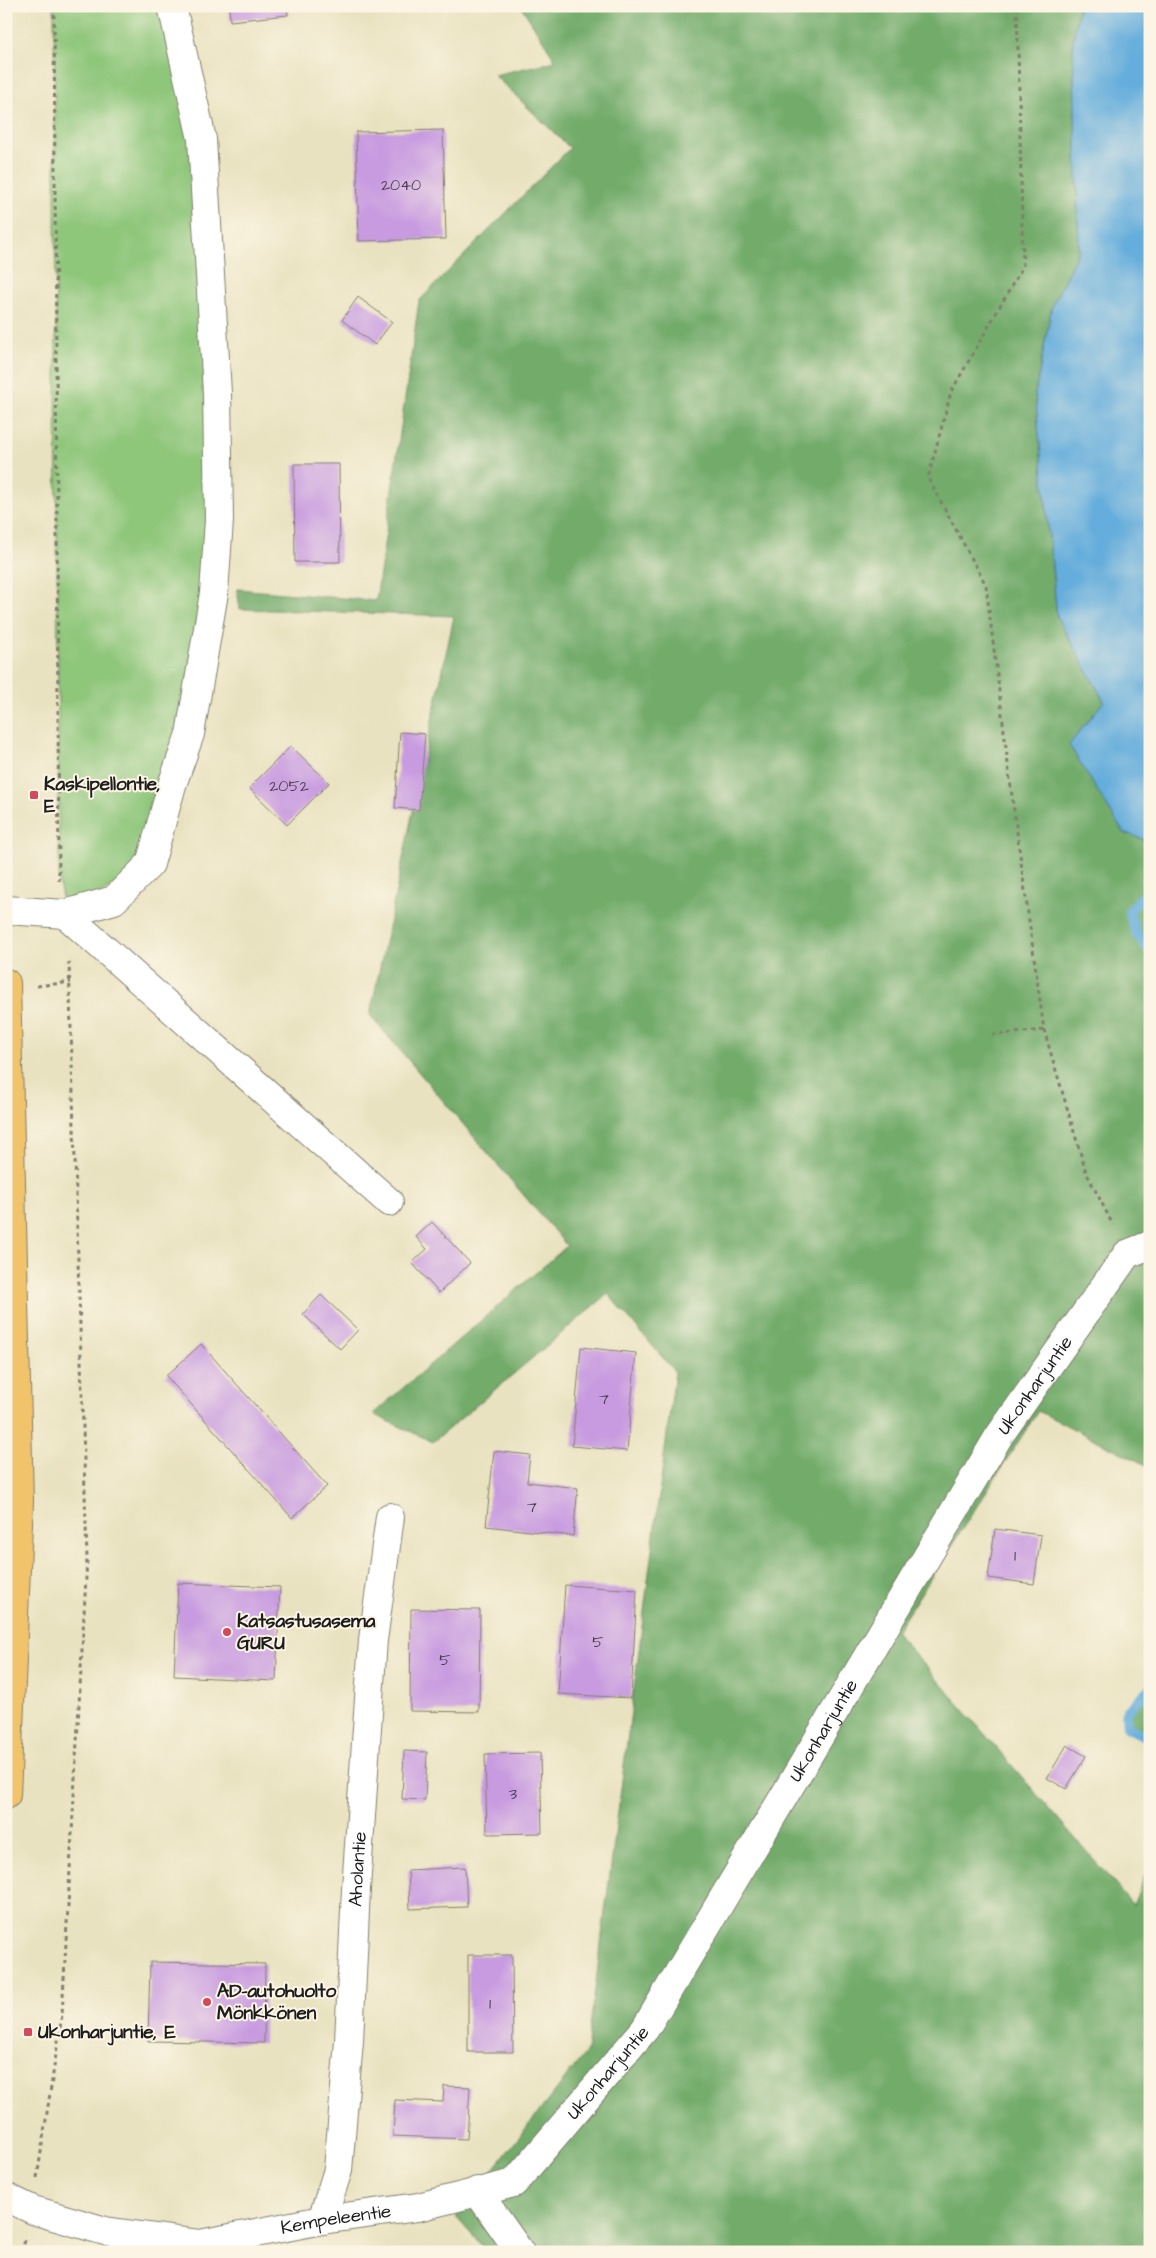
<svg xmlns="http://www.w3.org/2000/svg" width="1156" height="2258" font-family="'Architects Daughter',sans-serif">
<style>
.green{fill:#8ec67a;stroke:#55714b}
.forest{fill:#72ab6a;stroke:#476443}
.water{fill:#65addc;stroke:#40647c}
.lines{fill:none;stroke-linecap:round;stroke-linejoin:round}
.stream{stroke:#65addc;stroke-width:10}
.building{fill:#c89be0}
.minor-casing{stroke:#827f6e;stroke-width:30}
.major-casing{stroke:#827f6e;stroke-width:30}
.path{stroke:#827f6e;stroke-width:3;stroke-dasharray:4 4;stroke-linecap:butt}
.minor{stroke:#fff;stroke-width:28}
.major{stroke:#f1c36a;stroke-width:28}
.poi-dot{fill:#d1495b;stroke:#fcf5e5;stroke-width:2}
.labels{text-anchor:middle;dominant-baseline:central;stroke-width:4;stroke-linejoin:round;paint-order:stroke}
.number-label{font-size:16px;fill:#473c4d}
.poi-label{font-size:19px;font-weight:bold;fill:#1c1c1c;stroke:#fcf5e5;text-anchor:start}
.street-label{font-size:19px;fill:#1c1c1c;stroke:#fcf5e5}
</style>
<rect width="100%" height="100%" fill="#fcf5e5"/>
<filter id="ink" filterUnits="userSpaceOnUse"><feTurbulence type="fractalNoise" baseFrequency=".02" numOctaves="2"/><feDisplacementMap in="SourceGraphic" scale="10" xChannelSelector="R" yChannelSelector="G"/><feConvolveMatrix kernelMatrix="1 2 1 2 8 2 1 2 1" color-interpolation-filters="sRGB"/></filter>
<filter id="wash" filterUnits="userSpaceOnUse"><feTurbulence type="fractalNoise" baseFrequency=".0096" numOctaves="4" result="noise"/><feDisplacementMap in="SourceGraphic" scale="20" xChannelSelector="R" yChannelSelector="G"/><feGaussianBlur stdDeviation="1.12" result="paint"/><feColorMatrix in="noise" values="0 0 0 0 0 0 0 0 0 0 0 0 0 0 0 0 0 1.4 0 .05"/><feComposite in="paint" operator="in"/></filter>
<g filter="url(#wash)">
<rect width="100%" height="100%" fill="#e9e2c0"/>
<path class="green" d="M54 6H172L202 139 219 520 150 864 65 914 59 881Z"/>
<g class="forest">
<path d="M521 6H1079L1073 40 1079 250 1052 306 1035 394 1057 617 1104 701 1123 832 1150 842V1467L1038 1411 896 1632 1133 1905 1150 1863V2252H487L456 2217 587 2051 675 1372 608 1294 433 1442 373 1414 567 1246 370 1015 454 616 240 609 237 589 376 601 419 301 570 148 494 75 556 61Z"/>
<path d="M1150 1689V1739L1127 1727 1126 1712Z"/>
</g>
<path class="water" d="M1079 6H1150V842L1123 832 1069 745 1104 701 1057 617 1035 394 1052 306 1079 250 1073 40Z"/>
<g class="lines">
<g class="stream">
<path d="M1150 892 1138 901 1129 912 1136 933 1147 948 1150 947"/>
<path d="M1150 1630V1633"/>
<path d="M1150 1689 1126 1712 1127 1727 1150 1739"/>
</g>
</g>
<g id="blocks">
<g class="building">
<path d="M229 6H287L288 15 230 21Z"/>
<path d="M443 130 446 239 359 241 356 132Z"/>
<path d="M358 297 392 322 375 345 342 320Z"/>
<path d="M294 464H339L340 562H295Z"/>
<path d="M400 732 425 734 419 810 395 808Z"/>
<path d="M291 746 329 783 287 825 249 788Z"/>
<path d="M432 1222 470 1263 439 1293 412 1263 427 1249 416 1237Z"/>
<path d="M321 1295 358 1330 340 1349 303 1314Z"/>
<path d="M201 1344 327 1486 292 1518 166 1376Z"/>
<path d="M581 1347 636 1353 627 1451 572 1446Z"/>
<path d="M494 1451 530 1455 527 1482 578 1488 573 1536 486 1526Z"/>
<path d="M995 1529 1041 1535 1034 1584 988 1578Z"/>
<path d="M178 1583 280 1587 276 1681 174 1676Z"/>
<path d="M565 1585 637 1590 631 1698 558 1694Z"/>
<path d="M411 1609 480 1610 479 1712 410 1711Z"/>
<path d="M1067 1745 1086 1756 1066 1789 1047 1778Z"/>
<path d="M404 1751 427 1752 425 1800 402 1799Z"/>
<path d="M540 1753 542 1833 487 1834 485 1754Z"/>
<path d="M465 1867 467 1907 410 1909 408 1870Z"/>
<path d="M468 1955H512L513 2052H468Z"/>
<path d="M150 1962 265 1964 264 2043 148 2041Z"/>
<path d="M444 2086 470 2087 467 2139 393 2136 395 2100 443 2102Z"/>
</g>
</g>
</g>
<g filter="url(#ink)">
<use href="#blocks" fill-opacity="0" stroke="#827f6e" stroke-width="1"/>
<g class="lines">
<defs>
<g id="minor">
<path d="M6 910 65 914 114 900 150 864 172 785 190 734 214 593 219 520 217 393 202 139 172 6"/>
<path d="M65 914 389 1202"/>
<path d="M477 2191 520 2252"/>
<path id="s1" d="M6 2197 33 2210 105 2231 200 2244 322 2220 418 2207 514 2183 645 2029 999 1436 1127 1254 1150 1245"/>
<path id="s2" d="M322 2220 338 2170 349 2041 356 1889 373 1640 390 1517"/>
</g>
<path id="major" d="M6 983 19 1501 6 1795"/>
</defs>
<use href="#minor" class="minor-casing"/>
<use href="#major" class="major-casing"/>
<g class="path">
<path d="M54 6 59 881"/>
<path d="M1017 6 1023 266 951 392 928 478 986 585 1012 796 1044 1030 1086 1172 1113 1225"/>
<path d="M37 986 71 982"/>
<path d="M992 1035 1044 1030"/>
<path d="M37 2178 62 2015 87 1559 69 962"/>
<path d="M22 2252 25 2240"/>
</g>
<use href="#minor" class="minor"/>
<use href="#major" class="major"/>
</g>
</g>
<g class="poi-dot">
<rect x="29" y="790" width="10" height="10" rx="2.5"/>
<circle cx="227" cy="1632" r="5"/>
<circle cx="207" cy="2002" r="5"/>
<rect x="23" y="2027" width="10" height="10" rx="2.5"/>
</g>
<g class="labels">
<g class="number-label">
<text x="401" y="185">2040</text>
<text x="289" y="786">2052</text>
<text x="604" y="1399">7</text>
<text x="532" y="1507">7</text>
<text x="1015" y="1556">1</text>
<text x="598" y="1642">5</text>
<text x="445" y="1660">5</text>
<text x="513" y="1794">3</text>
<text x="490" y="2004">1</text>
</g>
<g class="poi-label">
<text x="44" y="784">Kaskipellontie,<tspan x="44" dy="22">E</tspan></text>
<text x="237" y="1621">Katsastusasema<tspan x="237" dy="22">GURU</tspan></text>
<text x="217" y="1991">AD-autohuolto<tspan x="217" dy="22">Mönkkönen</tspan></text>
<text x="38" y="2032">Ukonharjuntie, E</text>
</g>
<g class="street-label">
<text stroke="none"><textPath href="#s1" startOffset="1476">Ukonharjuntie</textPath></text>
<text stroke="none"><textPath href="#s1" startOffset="1071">Ukonharjuntie</textPath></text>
<text stroke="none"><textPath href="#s2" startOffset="354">Aholantie</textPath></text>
<text stroke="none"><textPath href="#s1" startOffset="666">Ukonharjuntie</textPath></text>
<text stroke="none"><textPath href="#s1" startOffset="339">Kempeleentie</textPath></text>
</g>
</g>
<rect width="1156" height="2258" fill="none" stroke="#fcf5e5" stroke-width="25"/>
</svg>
